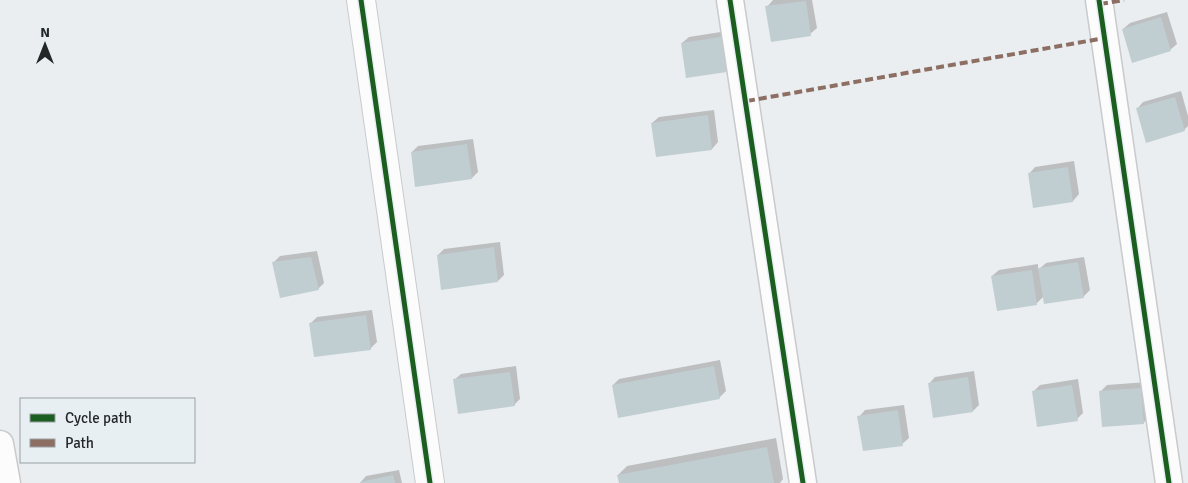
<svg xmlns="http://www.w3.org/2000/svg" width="1188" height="483" font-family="Signika,sans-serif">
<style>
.shadow{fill:#0003}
.building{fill:#c0ced2}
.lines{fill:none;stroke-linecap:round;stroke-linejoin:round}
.minor-casing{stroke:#c8cacc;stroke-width:29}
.tertiary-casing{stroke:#c8cacc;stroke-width:30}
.minor{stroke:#fcfcfd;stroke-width:26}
.tertiary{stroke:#fcfcfd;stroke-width:28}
.quiet{stroke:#8d6e63;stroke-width:4;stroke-dasharray:8 4;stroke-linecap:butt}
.cycleway-casing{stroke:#e8eff3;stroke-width:8}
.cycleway{stroke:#1b5e20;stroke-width:5}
</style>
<rect width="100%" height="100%" fill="#ebeef0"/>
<g class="shadow">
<path d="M773 0H812L817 28 810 34 767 7Z"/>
<path d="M1167 12 1177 44 1170 50 1123 29 1130 23Z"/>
<path d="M727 31 732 64 726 71 682 43 689 37Z"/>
<path d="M1181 91 1188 116V126L1184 130 1137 109 1143 102Z"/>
<path d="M714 110 718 142 712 149 657 156 652 123 659 117Z"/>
<path d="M473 139 478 172 472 178 412 152 418 146Z"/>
<path d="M1074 161 1079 194 1073 201 1029 174 1035 167Z"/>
<path d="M500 242 504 275 498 281 438 255 444 249Z"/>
<path d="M317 251 324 283 318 289 274 262 280 256Z"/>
<path d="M1084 257 1090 290 1083 297 1044 296 1036 304 992 276 999 270 1038 264V270L1046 263Z"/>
<path d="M372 310 377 342 370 349 311 323 317 317Z"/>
<path d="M720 360 726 391 719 398 613 385 619 379Z"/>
<path d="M516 366 520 399 514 405 454 380 461 374Z"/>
<path d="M974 371 979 405 973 411 929 384 935 377Z"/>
<path d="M1078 379 1083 413 1077 419 1033 392 1040 385Z"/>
<path d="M1147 382 1150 417 1143 423 1101 391 1107 385Z"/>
<path d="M904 405 909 438 902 444 859 417 865 410Z"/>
<path d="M776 438 783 479 780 483H620L618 475 627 466Z"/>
<path d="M399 470 402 483H360L366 476Z"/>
</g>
<g class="building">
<path d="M806 1 811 36 771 42 765 6Z"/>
<path d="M1161 17 1171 51 1132 63 1122 29Z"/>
<path d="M721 37 727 72 686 78 681 43Z"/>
<path d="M1175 97 1185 131 1146 143 1136 108Z"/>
<path d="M708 115 712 150 656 157 651 123Z"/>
<path d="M467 144 472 179 415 187 411 152Z"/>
<path d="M1068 167 1073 202 1033 208 1028 173Z"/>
<path d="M494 247 498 282 441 290 437 255Z"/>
<path d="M311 257 319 290 280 298 272 262Z"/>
<path d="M1078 262 1084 298 1044 304 1038 268Z"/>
<path d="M1032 270 1037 305 997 311 991 276Z"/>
<path d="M366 315 371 350 314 357 309 323Z"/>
<path d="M714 366 720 399 618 418 612 385Z"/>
<path d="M510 372 515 406 458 414 453 379Z"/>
<path d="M968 377 973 412 933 418 928 383Z"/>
<path d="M1072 385 1078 421 1037 427 1032 391Z"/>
<path d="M1141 388 1144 424 1102 427 1099 391Z"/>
<path d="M898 410 903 446 863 451 857 416Z"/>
<path d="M767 447 774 483H619L617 475Z"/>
<path d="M393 475 395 483H360V482Z"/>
</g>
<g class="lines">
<defs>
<g id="minor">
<path d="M730 0 803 483"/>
<path d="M1099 0 1169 483"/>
<path d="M0 444 7 483"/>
</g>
<path id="tertiary" d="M361 0 430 483"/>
</defs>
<use href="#minor" class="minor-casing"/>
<use href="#tertiary" class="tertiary-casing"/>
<use href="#minor" class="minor"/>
<use href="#tertiary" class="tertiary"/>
<g class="quiet">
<path d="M1100 4 1124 0"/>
<path d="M747 101 1105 38"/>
</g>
<defs>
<g id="cycleway">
<path d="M361 0 430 483"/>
<path d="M730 0 803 483"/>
<path d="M1099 0 1169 483"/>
</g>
</defs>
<use href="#cycleway" class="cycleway-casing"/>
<use href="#cycleway" class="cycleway"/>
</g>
<rect x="20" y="398" width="175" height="65" fill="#e8eff3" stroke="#9a9fa2"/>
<rect x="30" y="414" width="25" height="8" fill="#1b5e20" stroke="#9a9fa2"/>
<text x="65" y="423" font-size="15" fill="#242728">Cycle path</text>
<rect x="30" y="439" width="25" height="8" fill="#8d6e63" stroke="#9a9fa2"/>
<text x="65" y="448" font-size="15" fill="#242728">Path</text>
<g transform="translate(45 45)" stroke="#e8eff3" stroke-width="4" paint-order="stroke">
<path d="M0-4L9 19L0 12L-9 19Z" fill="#242728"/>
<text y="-8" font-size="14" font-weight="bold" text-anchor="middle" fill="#242728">N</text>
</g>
</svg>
